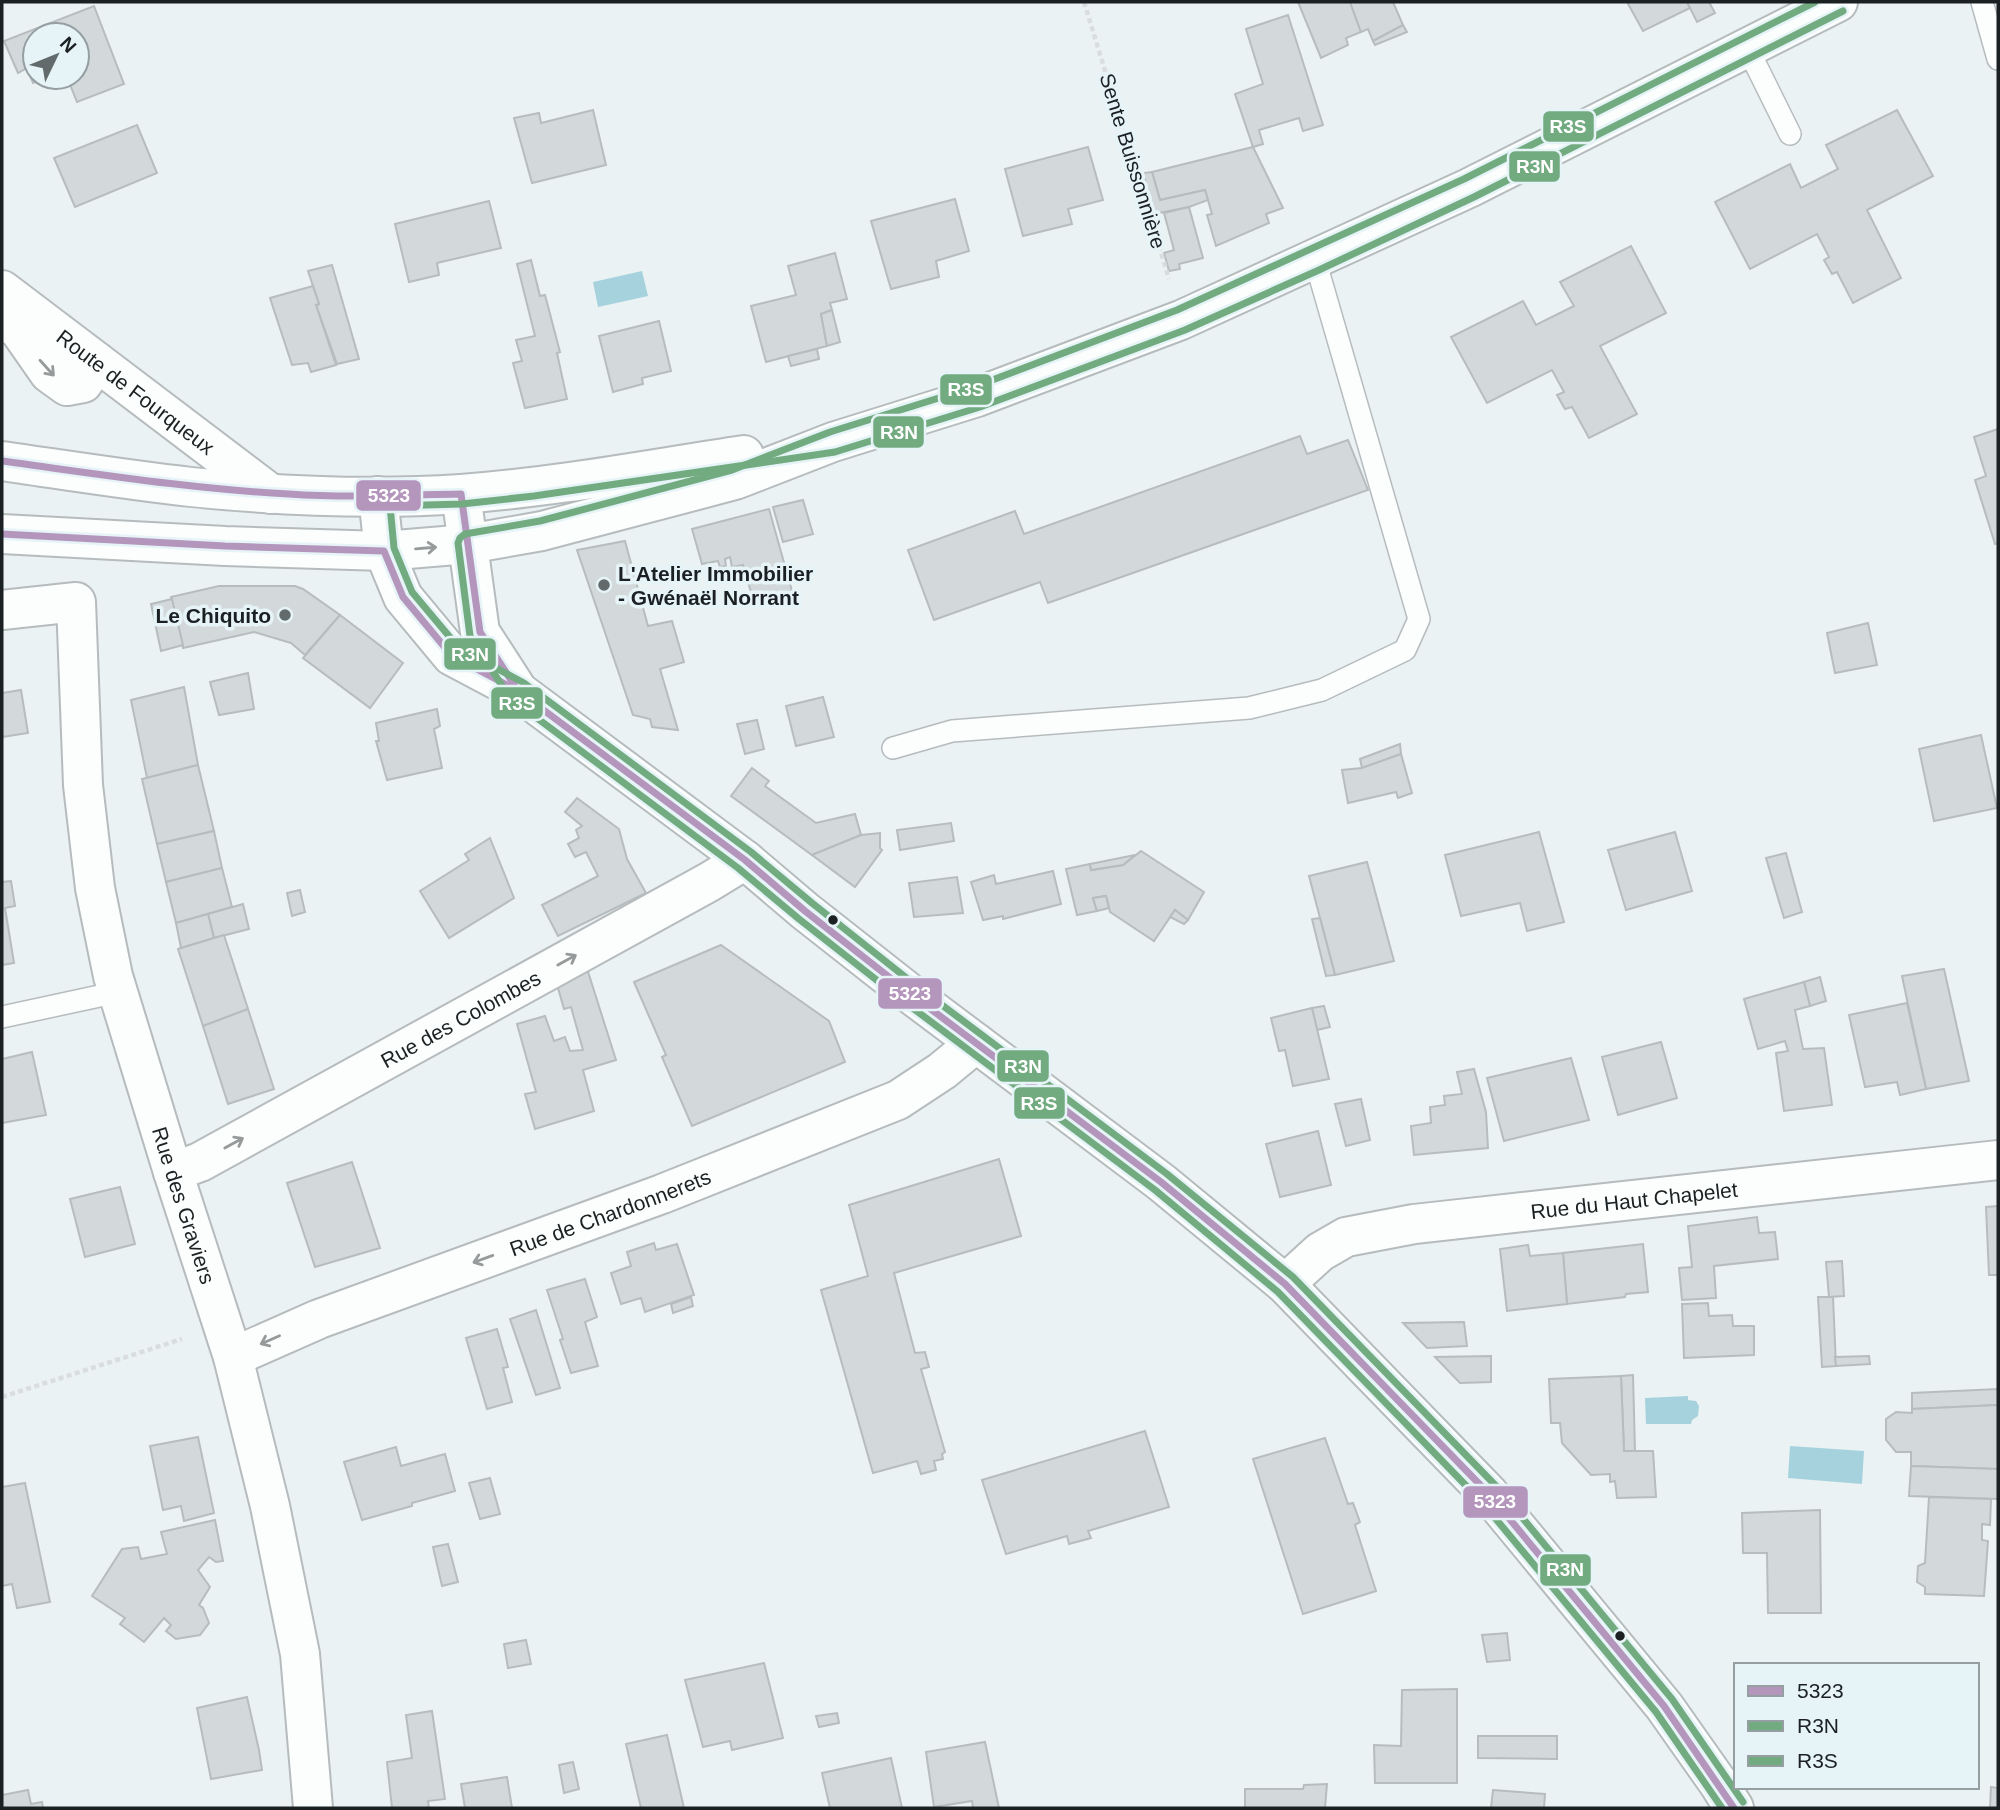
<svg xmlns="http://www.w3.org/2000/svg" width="2000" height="1810" font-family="Helvetica,sans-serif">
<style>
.water{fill:#a6d2de}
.building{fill:#d3d9da;stroke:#b7bdbf;stroke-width:2}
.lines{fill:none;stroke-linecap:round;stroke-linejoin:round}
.service-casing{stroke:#b6bcbd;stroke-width:24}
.minor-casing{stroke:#b6bcbd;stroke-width:42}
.secondary-casing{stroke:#b6bcbd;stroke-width:42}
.primary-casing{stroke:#b6bcbd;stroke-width:42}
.path{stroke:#dadddd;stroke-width:4.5;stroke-dasharray:5 3.5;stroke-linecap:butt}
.service{stroke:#fcfdfd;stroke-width:21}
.minor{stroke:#fcfdfd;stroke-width:38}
.secondary{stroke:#fcfdfd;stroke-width:38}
.primary{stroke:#fcfdfd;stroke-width:38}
.bus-1-casing{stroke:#e6f4f8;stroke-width:12}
.bus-2-casing{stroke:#e6f4f8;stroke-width:12}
.bus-3-casing{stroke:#e6f4f8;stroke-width:12}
.bus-1{stroke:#b496bc;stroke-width:7}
.bus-2{stroke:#73ab80;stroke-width:7}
.bus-3{stroke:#73ab80;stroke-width:7}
.oneway{stroke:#979a9a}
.poi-dot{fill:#636a6c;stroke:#e6f4f8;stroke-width:2.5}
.bus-dot{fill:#1b2022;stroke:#e6f4f8;stroke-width:2.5}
.labels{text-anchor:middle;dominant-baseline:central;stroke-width:7;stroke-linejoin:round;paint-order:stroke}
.street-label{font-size:21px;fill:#1b2022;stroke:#e6f4f8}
.poi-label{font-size:21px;font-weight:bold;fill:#1b2022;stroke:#e6f4f8;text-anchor:start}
.line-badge{stroke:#e6f4f8;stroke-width:2.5}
.badge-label{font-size:19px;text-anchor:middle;font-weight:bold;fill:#fff}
</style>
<rect width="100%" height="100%" fill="#eaf2f4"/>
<g class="water">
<path d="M642 271 648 296 598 307 593 282Z"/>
<path d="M1688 1396V1400L1696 1401 1699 1406 1698 1416 1692 1420 1691 1424H1646L1645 1398Z"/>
<path d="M1790 1446 1864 1451 1862 1484 1788 1478Z"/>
</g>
<g class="building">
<path d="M1298 2H1350L1361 32 1346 38 1348 45 1321 58Z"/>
<path d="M1350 2H1393L1403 25 1373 41 1368 29 1361 32Z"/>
<path d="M1627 2H1687L1690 8 1643 31Z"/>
<path d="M1687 2H1709L1715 13 1697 22Z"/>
<path d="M94 6 124 84 77 102 69 82 78 78 77 35H35V77H48L33 83 27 68 18 73 4 41Z"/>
<path d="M1288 15 1323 125 1303 131 1299 118 1259 130 1263 144 1253 147 1235 94 1263 84 1246 29Z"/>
<path d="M1403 25 1407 32 1375 45 1373 41Z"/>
<path d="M593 110 606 165 532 183 514 118 539 113 541 123Z"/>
<path d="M1897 110 1933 176 1867 210 1901 278 1853 303 1837 272 1832 274 1824 260 1829 257 1817 234 1750 269 1715 202 1790 164 1801 188 1838 169 1826 145Z"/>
<path d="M137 125 157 173 75 207 54 158Z"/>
<path d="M1088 147 1103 200 1068 209 1072 224 1023 236 1005 169Z"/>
<path d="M1253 147 1283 208 1266 214 1269 223 1216 246 1207 215 1212 214 1205 190 1160 200 1152 172Z"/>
<path d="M1152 172 1160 200 1205 190 1208 200 1189 207 1154 214 1143 173Z"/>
<path d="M955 199 969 251 936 261 939 277 891 289 871 221Z"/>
<path d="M489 201 501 248 437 263 439 275 409 282 395 224Z"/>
<path d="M1189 207 1203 258 1179 264 1180 269 1169 271 1164 253 1174 250 1164 213Z"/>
<path d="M1631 246 1666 313 1600 346 1637 414 1589 438 1572 407 1565 409 1557 395 1564 392 1552 370 1487 403 1451 337 1523 301 1536 325 1574 306 1560 282Z"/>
<path d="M835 253 847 299 830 303 832 310 821 314 827 346 766 362 751 306 796 295 788 266Z"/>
<path d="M531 260 540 296 545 295 560 352 557 353 567 399 525 408 513 363 522 361 516 340 535 336 517 264Z"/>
<path d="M332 265 359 359 337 364 316 305 319 304 308 271Z"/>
<path d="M313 286 319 304 316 305 336 365 311 372 308 363 292 365 270 298Z"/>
<path d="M832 310 840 342 827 346 821 314Z"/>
<path d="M659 321 671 371 642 378 643 384 613 392 599 336Z"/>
<path d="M817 349 819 359 791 366 788 356Z"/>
<path d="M1998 429V543L1995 544 1975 480 1986 476 1974 437Z"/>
<path d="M1300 436 1307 454 1348 440 1368 490 1048 603 1040 582 934 620 908 550 1015 511 1024 534Z"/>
<path d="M803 500 813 534 783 542 773 507Z"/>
<path d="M769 509 792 591 754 602 743 565 732 567 730 557 725 559 726 566 720 567 718 561 702 564 692 529Z"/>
<path d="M625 541 648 626 672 621 684 662 660 669 678 730 652 727 650 719 633 715 577 550Z"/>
<path d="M219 586H295L303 589 340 615 305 655 291 643 254 632 183 648 171 597Z"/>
<path d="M172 599 183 645 161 651 151 604Z"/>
<path d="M340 615 403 663 370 708 303 658Z"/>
<path d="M1868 623 1877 665 1835 673 1827 633Z"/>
<path d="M248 673 254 709 219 715 210 682Z"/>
<path d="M184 687 198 765 147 778 131 700Z"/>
<path d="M21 690 28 733 2 737V693Z"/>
<path d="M823 697 834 737 796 746 786 706Z"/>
<path d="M437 709 440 726 434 729 442 768 387 780 376 741H379L376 723Z"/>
<path d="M757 720 764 749 745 754 737 724Z"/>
<path d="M1981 735 1997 808 1934 821 1919 749Z"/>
<path d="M1400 744 1401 754 1362 768 1360 759Z"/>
<path d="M1401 754 1412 793 1398 798 1396 792 1348 803 1342 770 1362 768Z"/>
<path d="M198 765 214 831 157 844 142 779Z"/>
<path d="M752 768 769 781 765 786 816 823 855 814 861 835 812 855 731 796Z"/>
<path d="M577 798 619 829 627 859 646 893 558 936 542 905 598 876 586 852 575 857 568 844 579 838 576 830 582 826 565 812Z"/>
<path d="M951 823 954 841 900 850 897 830Z"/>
<path d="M214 831 222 868 166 882 157 844Z"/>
<path d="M1539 832 1564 922 1527 931 1520 903 1461 916 1445 855Z"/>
<path d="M1675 832 1692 891 1626 910 1608 850Z"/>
<path d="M880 833V848L882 850 855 887 812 855 861 835Z"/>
<path d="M490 838 514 898 449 938 420 891 469 860 465 854Z"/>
<path d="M1141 851 1204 892 1188 920 1175 910 1154 941 1110 912 1106 896 1093 898 1097 911 1077 915 1066 869 1090 864 1091 870 1123 865Z"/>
<path d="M1786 853 1802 912 1784 918 1766 858Z"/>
<path d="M1135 855 1123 865 1091 870 1090 864Z"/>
<path d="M1367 862 1394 961 1335 975 1309 876Z"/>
<path d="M222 868 232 907 176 923 166 882Z"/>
<path d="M1053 871 1061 904 1003 919V916L983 920 971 882 994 875 996 884Z"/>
<path d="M957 877 963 913 914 917 909 883Z"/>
<path d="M11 881 15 906 5 908 14 963 2 965V882Z"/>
<path d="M300 890 305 912 292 916 287 893Z"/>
<path d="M1106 896 1109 908 1097 911 1093 898Z"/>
<path d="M243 904 249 929 214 938 208 914Z"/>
<path d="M1175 910 1188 920 1184 924 1170 917Z"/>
<path d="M208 914 214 938 181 948 176 923Z"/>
<path d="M1320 918 1335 975 1326 976 1312 919Z"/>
<path d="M224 935 248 1009 203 1026 178 949Z"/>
<path d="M721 945 829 1021 845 1062 692 1126 662 1057 666 1055 634 982Z"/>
<path d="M584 959 616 1060 583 1070 594 1111 535 1129 525 1094 536 1092 517 1024 545 1016 554 1041 565 1037 570 1051 583 1050 571 1007 564 1009 554 974Z"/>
<path d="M1944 969 1969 1081 1926 1089 1902 976Z"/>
<path d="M1820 977 1826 1001 1810 1006 1804 982Z"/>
<path d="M1804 982 1810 1006 1795 1010 1803 1049 1824 1048 1832 1105 1784 1111 1776 1053 1788 1051 1785 1041 1758 1049 1744 999Z"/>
<path d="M1907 1003 1926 1089 1900 1095 1897 1082 1865 1087 1849 1015Z"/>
<path d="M1324 1006 1330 1027 1317 1030 1312 1008Z"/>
<path d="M1312 1008 1329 1079 1293 1086 1285 1050 1279 1051 1271 1018Z"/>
<path d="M248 1009 274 1089 228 1104 203 1026Z"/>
<path d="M1661 1042 1677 1098 1618 1115 1602 1057Z"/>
<path d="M32 1052 46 1115 2 1123V1059Z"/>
<path d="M1571 1058 1589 1120 1504 1141 1487 1078Z"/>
<path d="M1474 1069 1486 1112 1488 1148 1414 1155 1411 1126 1431 1123 1430 1107 1445 1105 1444 1096 1462 1094 1457 1072Z"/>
<path d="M1361 1099 1370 1140 1346 1146 1335 1104Z"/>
<path d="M1318 1131 1331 1185 1280 1197 1266 1144Z"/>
<path d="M999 1159 1021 1236 894 1273 915 1353 925 1352 929 1367 921 1369 945 1452 942 1454 943 1459 934 1461 936 1470 921 1474 917 1461 873 1473 821 1290 868 1276 849 1205Z"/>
<path d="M352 1162 380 1248 315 1267 287 1183Z"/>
<path d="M120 1187 135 1244 85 1257 70 1199Z"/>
<path d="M1998 1206V1275H1989L1986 1207Z"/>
<path d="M1757 1217 1759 1233 1775 1232 1778 1259 1714 1266 1716 1298 1682 1300 1679 1268 1692 1267 1688 1226Z"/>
<path d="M654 1243 656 1250 677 1244 694 1295 645 1312 641 1298 621 1304 611 1273 631 1266 627 1252Z"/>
<path d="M1643 1244 1648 1292 1626 1294 1625 1297 1567 1304 1563 1253Z"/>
<path d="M1528 1245 1530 1256 1563 1253 1567 1304 1507 1311 1500 1249Z"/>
<path d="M1842 1261 1844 1296 1829 1297 1826 1262Z"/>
<path d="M585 1279 597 1317 585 1322 598 1366 571 1373 560 1340 563 1339 547 1290Z"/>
<path d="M691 1297 693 1306 673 1313 671 1304Z"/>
<path d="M1818 1297H1833L1836 1366 1822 1367Z"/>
<path d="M1708 1303 1709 1316 1732 1315 1733 1326H1754V1355L1684 1358 1682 1304Z"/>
<path d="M536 1310 560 1388 536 1395 510 1319Z"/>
<path d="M1464 1322 1467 1346 1427 1348 1403 1323Z"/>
<path d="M497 1329 508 1367 503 1368 512 1402 487 1409 466 1338Z"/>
<path d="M1491 1356V1382L1460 1383 1435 1357Z"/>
<path d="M1869 1356 1870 1364 1836 1366 1835 1357Z"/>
<path d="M1633 1375 1635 1451H1624L1621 1376Z"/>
<path d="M1621 1376 1624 1451H1653L1656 1497 1617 1498 1615 1481 1610 1482V1474L1591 1475 1562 1443 1560 1423H1551L1549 1379Z"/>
<path d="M1998 1389V1405L1912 1409V1393Z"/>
<path d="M1998 1405V1469L1911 1466V1452H1896L1886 1440V1419L1896 1412 1912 1413V1409Z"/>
<path d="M1145 1431 1169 1507 1088 1531 1091 1538 1069 1544 1067 1536 1006 1554 982 1480Z"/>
<path d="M198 1437 214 1513 184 1521 181 1506 163 1510 150 1446Z"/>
<path d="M1325 1438 1348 1504 1353 1503 1360 1522 1355 1525 1376 1591 1303 1614 1253 1459Z"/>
<path d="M396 1447 401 1466 445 1454 455 1491 412 1503V1506L362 1520 344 1462Z"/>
<path d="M1911 1466 1998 1469V1499L1909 1496Z"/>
<path d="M490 1478 500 1514 480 1519 469 1483Z"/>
<path d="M25 1483 50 1602 17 1608 12 1584 2 1586V1487Z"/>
<path d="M1929 1497 1991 1499 1990 1525 1982 1524V1540L1988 1541 1984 1596 1925 1594V1587L1917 1582 1918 1566 1925 1563Z"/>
<path d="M1820 1510 1821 1613H1768L1767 1553H1743L1742 1513Z"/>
<path d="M215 1520 223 1561 216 1562 209 1557 198 1570 210 1587 199 1605 203 1608 209 1623 200 1635 176 1639 166 1631 171 1625 164 1618 144 1642 120 1624 125 1618 92 1596 122 1549 138 1547 141 1559 167 1554 161 1532Z"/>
<path d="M448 1544 458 1582 442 1586 433 1547Z"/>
<path d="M1507 1633 1510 1660 1487 1662 1482 1635Z"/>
<path d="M526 1640 531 1664 508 1668 504 1644Z"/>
<path d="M764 1663 783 1738 732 1750 730 1741 703 1747 685 1680Z"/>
<path d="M1457 1689V1783H1375L1374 1745 1401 1746 1402 1690Z"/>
<path d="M247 1697 259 1750 262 1770 211 1779 197 1708Z"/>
<path d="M432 1711 445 1799 428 1801 429 1808H392L387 1762 412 1758 406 1715Z"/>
<path d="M837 1713 839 1723 819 1727 816 1716Z"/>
<path d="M667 1735 684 1808H641L626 1744Z"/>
<path d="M1478 1736H1557V1759L1478 1758Z"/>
<path d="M985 1742 999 1808H973L972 1801 934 1807 926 1752Z"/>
<path d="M891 1758 902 1808H830L822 1773Z"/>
<path d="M573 1762 579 1789 564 1793 559 1765Z"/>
<path d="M507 1777 512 1808H465L461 1784Z"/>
<path d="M1327 1784 1325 1808H1245V1789H1303L1304 1785Z"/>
<path d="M1991 1787 1998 1788V1808H1990Z"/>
<path d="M28 1790 31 1804 42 1802 43 1808H2V1795Z"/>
<path d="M1493 1790 1545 1794 1544 1808H1491Z"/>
</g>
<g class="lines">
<defs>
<g id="service">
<path d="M1982 2 1998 59"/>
<path d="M1747 47 1790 134"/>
<path d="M893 748 952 731 1249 708 1322 690 1405 650 1419 619 1315 260"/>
<path d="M2 1017 118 992"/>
</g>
<g id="minor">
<path id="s1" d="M2 290 271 494"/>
<path d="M2 318 19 330 49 373 67 386 83 383 97 362"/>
<path id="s2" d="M2 610 76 602 83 785 95 888 113 976 173 1172 233 1357 270 1506 300 1654 313 1808"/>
<path id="s3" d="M173 1172 200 1162 709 882 745 860"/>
<path id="s4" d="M1285 1284 1320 1252 1346 1237 1414 1224 1998 1160"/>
<path id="s5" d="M233 1357 319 1319 662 1194 898 1100 942 1071 976 1043"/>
</g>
<g id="secondary">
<path d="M461 494 480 632 515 686"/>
<path d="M378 496 384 551 403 597 452 656 518 691 745 860 805 911 908 992 1161 1182 1285 1284 1489 1494 1664 1706 1719 1784 1734 1808"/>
</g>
<g id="primary">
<path d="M2 461C65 470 128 480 191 487 280 496 372 500 461 494 556 487 650 469 744 455"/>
<path d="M2 534 225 546 384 551 468 544 542 531 735 480 833 442 977 397 1181 320 1469 188 1838 2"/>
</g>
</defs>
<use href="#service" class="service-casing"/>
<use href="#minor" class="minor-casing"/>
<use href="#secondary" class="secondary-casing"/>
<use href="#primary" class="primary-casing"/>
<g class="path">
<path d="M1084 2 1169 279"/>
<path d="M2 1397 182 1339"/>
</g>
<use href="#service" class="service"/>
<use href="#minor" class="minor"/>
<use href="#secondary" class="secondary"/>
<use href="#primary" class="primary"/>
<defs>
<g id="bus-1">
<path d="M2 461C98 474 193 489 289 494 347 498 404 495 461 494L480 632 518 691 745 860 805 911 908 992 1161 1182 1285 1284 1489 1494 1664 1706 1734 1808"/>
<path d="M2 534 225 546 384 551 403 597 452 656 507 685"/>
</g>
<path id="bus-2" d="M1743 1802 1672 1699 1497 1487 1293 1277 1167 1174 914 984 812 903 751 852 524 683 459 648 412 592 394 548 390 506 462 504 534 496 835 452 980 407 1185 330 1319 270 1474 197 1843 11"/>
<path id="bus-3" d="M1722 1808 1656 1712 1481 1501 1278 1292 1155 1190 902 1000 799 919 738 868 510 698 470 636 458 543 460 538 465 534 540 521 732 470 830 432 974 387 1177 310 1464 179 1815 2"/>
</defs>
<use href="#bus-1" class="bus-1-casing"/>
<use href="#bus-2" class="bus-2-casing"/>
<use href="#bus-3" class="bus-3-casing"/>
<use href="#bus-1" class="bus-1"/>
<use href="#bus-2" class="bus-2"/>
<use href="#bus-3" class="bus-3"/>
</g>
<defs><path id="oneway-shaft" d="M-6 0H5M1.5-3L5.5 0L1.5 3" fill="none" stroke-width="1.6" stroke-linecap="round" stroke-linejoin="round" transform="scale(1.75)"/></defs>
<g class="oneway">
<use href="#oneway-shaft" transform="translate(47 368) rotate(48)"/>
<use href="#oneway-shaft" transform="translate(426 548) rotate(-5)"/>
<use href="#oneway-shaft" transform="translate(567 960) rotate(-29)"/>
<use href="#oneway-shaft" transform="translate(234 1143) rotate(-29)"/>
<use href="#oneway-shaft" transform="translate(483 1259) rotate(160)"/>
<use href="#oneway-shaft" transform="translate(270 1340) rotate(156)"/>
</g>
<g class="poi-dot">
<circle cx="604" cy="585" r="7"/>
<circle cx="285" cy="615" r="7"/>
</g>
<g class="bus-dot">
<circle cx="833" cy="920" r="6"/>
<circle cx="1620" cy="1636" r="6"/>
</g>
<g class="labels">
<g class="street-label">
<text transform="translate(1133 161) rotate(73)">Sente Buissonnière</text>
<text stroke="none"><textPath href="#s1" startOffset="168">Route de Fourqueux</textPath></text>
<text stroke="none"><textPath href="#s3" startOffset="326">Rue des Colombes</textPath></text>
<text stroke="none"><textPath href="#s4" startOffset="368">Rue du Haut Chapelet</textPath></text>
<text stroke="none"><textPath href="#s2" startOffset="691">Rue des Graviers</textPath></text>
<text stroke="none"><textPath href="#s5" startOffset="404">Rue de Chardonnerets</textPath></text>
</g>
<g class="poi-label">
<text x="618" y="573">L'Atelier Immobilier<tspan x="618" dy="24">- Gwénaël Norrant</tspan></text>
<text x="271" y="615" text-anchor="end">Le Chiquito</text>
</g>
</g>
<g class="line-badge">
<rect x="1542" y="110" width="53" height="33" rx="7" fill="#73ab80"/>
<rect x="1508" y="150" width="53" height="33" rx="7" fill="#73ab80"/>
<rect x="939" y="373" width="54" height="33" rx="7" fill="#73ab80"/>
<rect x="872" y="415" width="53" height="34" rx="7" fill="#73ab80"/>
<rect x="355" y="479" width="67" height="33" rx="7" fill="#b496bc"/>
<rect x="443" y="637" width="54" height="34" rx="7" fill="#73ab80"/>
<rect x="490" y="686" width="54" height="34" rx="7" fill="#73ab80"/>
<rect x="877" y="977" width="66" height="33" rx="7" fill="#b496bc"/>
<rect x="996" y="1049" width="54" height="34" rx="7" fill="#73ab80"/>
<rect x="1013" y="1086" width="53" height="34" rx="7" fill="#73ab80"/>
<rect x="1462" y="1485" width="67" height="34" rx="7" fill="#b496bc"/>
<rect x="1539" y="1553" width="53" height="34" rx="7" fill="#73ab80"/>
</g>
<g class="badge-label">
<text x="1568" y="133">R3S</text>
<text x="1535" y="173">R3N</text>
<text x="966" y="396">R3S</text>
<text x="899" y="439">R3N</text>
<text x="389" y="502">5323</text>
<text x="470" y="661">R3N</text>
<text x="517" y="710">R3S</text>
<text x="910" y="1000">5323</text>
<text x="1023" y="1073">R3N</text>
<text x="1039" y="1110">R3S</text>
<text x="1495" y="1508">5323</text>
<text x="1565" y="1576">R3N</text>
</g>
<rect width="2000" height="1810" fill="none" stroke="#1b2022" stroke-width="7"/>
<rect x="1734" y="1663" width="245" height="126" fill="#e6f4f8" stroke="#959fa2" stroke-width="2"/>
<rect x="1748" y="1686" width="35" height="10" fill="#b496bc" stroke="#959fa2" stroke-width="2"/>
<text x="1797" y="1698" font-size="21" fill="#1b2022">5323</text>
<rect x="1748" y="1721" width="35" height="10" fill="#73ab80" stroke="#959fa2" stroke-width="2"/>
<text x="1797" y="1733" font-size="21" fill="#1b2022">R3N</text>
<rect x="1748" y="1756" width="35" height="10" fill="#73ab80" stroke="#959fa2" stroke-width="2"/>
<text x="1797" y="1768" font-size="21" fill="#1b2022">R3S</text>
<g transform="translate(56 56) rotate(47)"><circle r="33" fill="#e6f4f8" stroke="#959fa2" stroke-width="2"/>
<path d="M0-5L12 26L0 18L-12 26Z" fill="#636a6c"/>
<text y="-10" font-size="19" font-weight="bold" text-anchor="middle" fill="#1b2022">N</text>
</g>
</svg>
